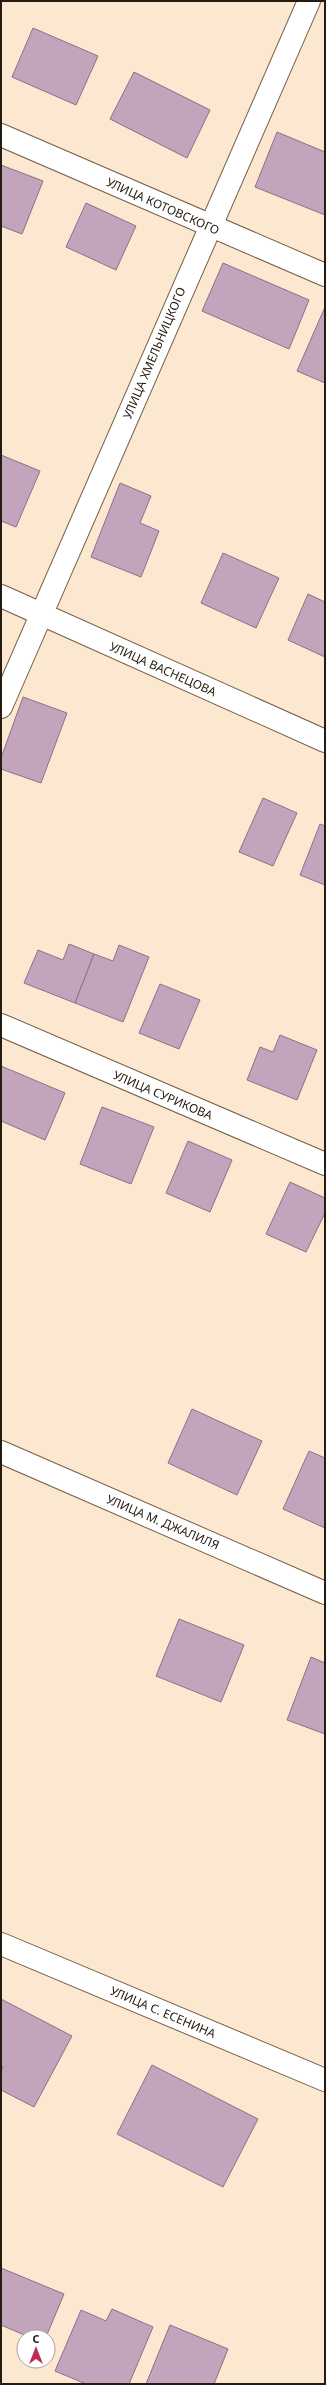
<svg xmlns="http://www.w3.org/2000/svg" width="326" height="2385" font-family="'Noto Sans',sans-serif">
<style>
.building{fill:#c2a5bd;stroke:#8c7087}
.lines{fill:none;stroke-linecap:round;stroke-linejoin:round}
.street-casing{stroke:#755e45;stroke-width:24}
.street{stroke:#fff;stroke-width:22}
.labels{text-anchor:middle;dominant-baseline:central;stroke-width:3;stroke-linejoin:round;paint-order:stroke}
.street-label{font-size:12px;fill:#241b11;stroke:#fff}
</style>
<rect width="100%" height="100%" fill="#fce7d0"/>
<g class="building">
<path d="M33 28 98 56 76 105 12 77Z"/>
<path d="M134 72 210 110 187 158 110 119Z"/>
<path d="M277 132 325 152V215L255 187Z"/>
<path d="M1 165 43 181 22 234 1 226Z"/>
<path d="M86 203 136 226 116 270 66 247Z"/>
<path d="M223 263 309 300 289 349 202 311Z"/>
<path d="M325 307V383L297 371Z"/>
<path d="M1 455 40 471 16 527 1 521Z"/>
<path d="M120 483 151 496 140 523 159 531 141 577 91 557Z"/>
<path d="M223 553 279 578 256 628 201 603Z"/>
<path d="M308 594 325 602V657L288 640Z"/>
<path d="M23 697 67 713 41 783 1 769V758Z"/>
<path d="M263 798 297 813 273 866 239 852Z"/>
<path d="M320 824 325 826V885L300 875Z"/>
<path d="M69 944 94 954 75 1003 24 983 38 950 63 960Z"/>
<path d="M119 945 149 957 123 1022 75 1003 94 954 113 961Z"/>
<path d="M160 984 200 1000 179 1049 139 1033Z"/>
<path d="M280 1035 317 1050 297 1100 247 1080 260 1047 273 1052Z"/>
<path d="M1 1066 65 1093 45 1140 1 1121Z"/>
<path d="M102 1107 154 1127 131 1184 80 1164Z"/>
<path d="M188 1141 232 1160 210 1212 166 1193Z"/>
<path d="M290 1182 325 1198V1213L306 1252 266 1234Z"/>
<path d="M192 1409 262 1441 237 1495 168 1463Z"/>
<path d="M309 1451 325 1458V1528L283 1509Z"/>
<path d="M179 1619 244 1645 221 1702 156 1676Z"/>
<path d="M311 1657 325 1663V1734L287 1720Z"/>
<path d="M1 1999 72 2036 34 2107 1 2090V2071L3 2067 1 2065Z"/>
<path d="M152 2065 258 2119 223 2187 117 2134Z"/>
<path d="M1 2268 64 2294 46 2337H29L1 2325Z"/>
<path d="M112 2309 153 2327 129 2384H86L55 2371 81 2310 106 2321Z"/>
<path d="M170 2325 228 2349 214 2384H146Z"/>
</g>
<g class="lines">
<defs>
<g id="street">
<path d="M1 135 325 275"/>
<path d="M1 596 325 741"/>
<path d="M1 707 309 1"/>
<path d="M1 1025 325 1164"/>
<path d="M1 1452 325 1593"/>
<path d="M1 1944 325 2080"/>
</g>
</defs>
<use href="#street" class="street-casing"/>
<use href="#street" class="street"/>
</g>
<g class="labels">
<g class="street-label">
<text transform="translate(163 206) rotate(24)">УЛИЦА КОТОВСКОГО</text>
<text transform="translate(154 353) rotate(-67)">УЛИЦА ХМЕЛЬНИЦКОГО</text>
<text transform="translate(163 669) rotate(24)">УЛИЦА ВАСНЕЦОВА</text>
<text transform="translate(163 1095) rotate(23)">УЛИЦА СУРИКОВА</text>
<text transform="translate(163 1522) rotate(23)">УЛИЦА М. ДЖАЛИЛЯ</text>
<text transform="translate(163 2012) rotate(23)">УЛИЦА С. ЕСЕНИНА</text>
</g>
</g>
<rect width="326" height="2385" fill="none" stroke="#241b11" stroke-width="4"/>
<g transform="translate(36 2349)"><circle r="19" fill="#ffffff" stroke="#a7a4a0"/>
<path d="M0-3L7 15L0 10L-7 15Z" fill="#bb2c5a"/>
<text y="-6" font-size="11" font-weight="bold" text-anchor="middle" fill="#241b11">С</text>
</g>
</svg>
